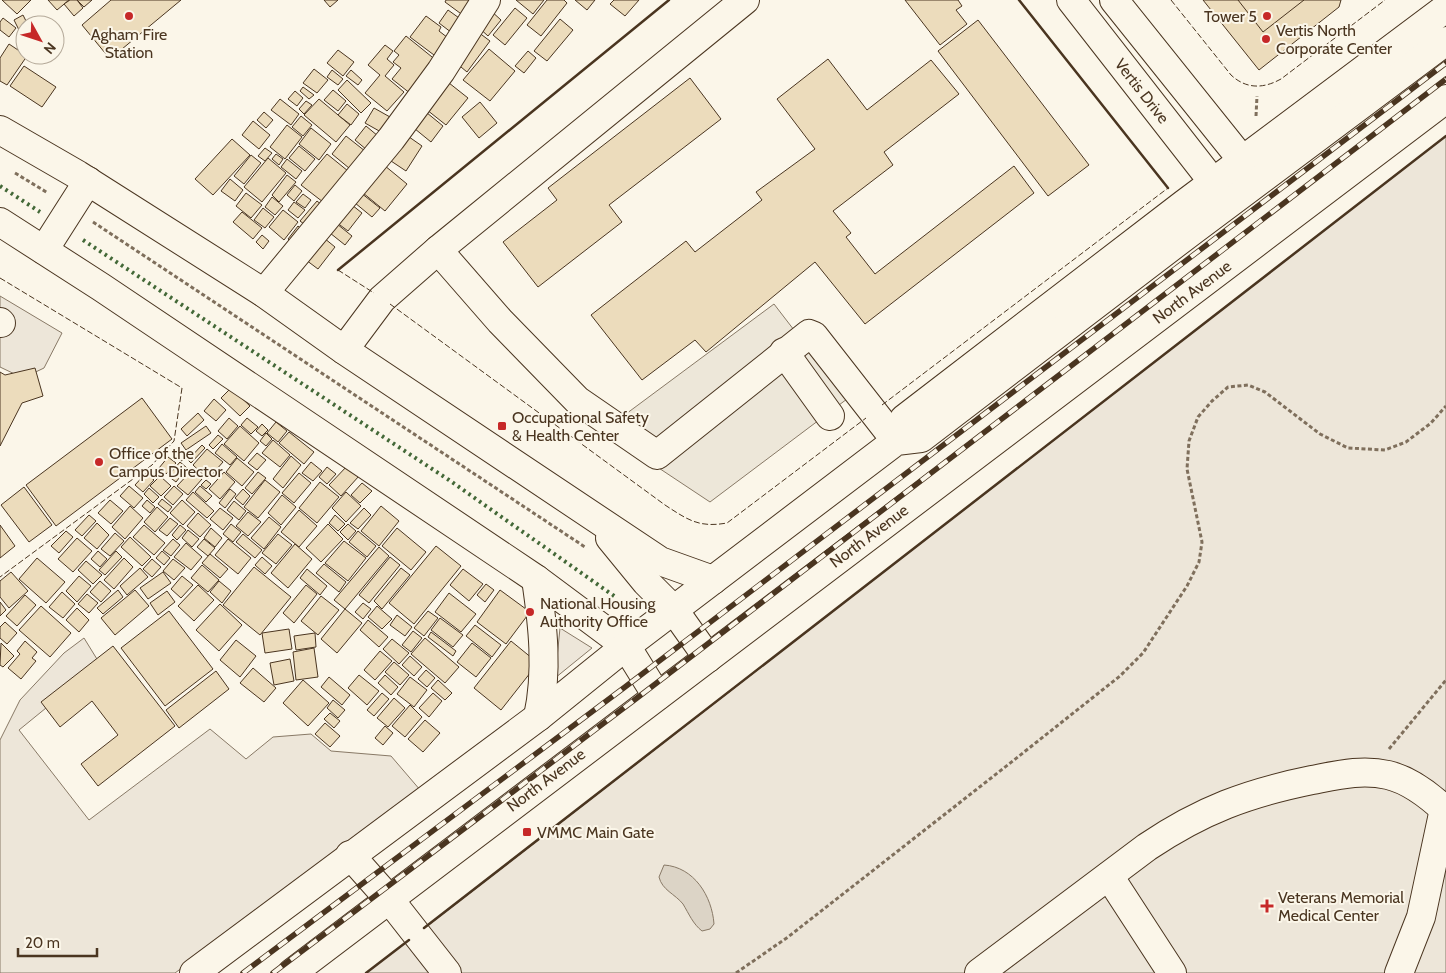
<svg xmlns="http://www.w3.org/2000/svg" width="1446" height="973" font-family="Cabin,sans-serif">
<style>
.green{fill:#ede6d9;stroke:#887966}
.parking{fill:#ede7d9;stroke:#887966}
.water{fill:#dcd4c6;stroke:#887966}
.building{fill:#ecdcbc;stroke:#4a3520}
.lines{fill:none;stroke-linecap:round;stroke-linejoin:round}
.minor-casing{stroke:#4a3520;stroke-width:30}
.major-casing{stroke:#4a3520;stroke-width:30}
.path{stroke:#7f6f5c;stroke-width:3;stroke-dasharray:4 2.5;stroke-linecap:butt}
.minor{stroke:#fbf6e9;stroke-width:28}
.major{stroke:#fbf6e9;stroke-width:28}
.rail-casing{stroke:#4a3520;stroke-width:5.5}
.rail{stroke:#fbf6e9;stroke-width:4;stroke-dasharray:11;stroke-linecap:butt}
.hedge{stroke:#436837;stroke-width:4;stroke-dasharray:2.5 4;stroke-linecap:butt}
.fence{stroke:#4a3520;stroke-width:1;stroke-dasharray:6 2.5;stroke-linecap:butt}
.wall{stroke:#4a3520;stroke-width:2.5}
.poi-dot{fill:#c62828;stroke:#fbf6e9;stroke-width:2}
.labels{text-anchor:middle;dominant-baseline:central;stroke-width:4;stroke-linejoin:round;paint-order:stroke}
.poi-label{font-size:16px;fill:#4a3520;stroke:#fbf6e9;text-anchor:start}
.street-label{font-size:16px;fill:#4a3520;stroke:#fbf6e9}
</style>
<rect width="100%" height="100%" fill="#fbf6e9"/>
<g class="green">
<path d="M1446 136V973H366L452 907Z"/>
<path d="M0 296 62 333 44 368 23 378 0 367Z"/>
<path d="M560 628 592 648 555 678Z"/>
<path d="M84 638 100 664 19 730 89 820 210 729 246 759 273 737 311 734 331 751 391 756 421 791 175 973H0V740L20 700 64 653Z"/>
</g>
<path class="parking" d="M774 304 847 399 710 502 603 431Z"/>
<path class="water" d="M664 865C694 867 712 896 714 924L710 929 702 931C693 924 689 914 683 904 675 894 662 890 659 877Z"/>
<g class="building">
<path d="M2 0H31L17 14Z"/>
<path d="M48 0H69L57 10Z"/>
<path d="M70 0H77L83 8 74 16 64 4Z"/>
<path d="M77 0H92L84 7Z"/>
<path d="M111 0H181L110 59 82 25Z"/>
<path d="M324 0H338L330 7Z"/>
<path d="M446 0H476L464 16 445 2Z"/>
<path d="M516 0H544L533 14Z"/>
<path d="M547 0H564L567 3 541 36 527 25Z"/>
<path d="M575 0H595L587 10Z"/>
<path d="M614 0H639L625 16 610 4Z"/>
<path d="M905 0H958L962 6 956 10 967 24 940 45Z"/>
<path d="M1203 0H1341L1339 7 1259 70Z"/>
<path d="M1238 0H1304L1263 32Z"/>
<path d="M515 8 527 18 505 45 493 35Z"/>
<path d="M448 10 466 23 456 36 439 23Z"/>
<path d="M490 10 501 20 488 36 477 26Z"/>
<path d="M23 15 28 25H25V29L20 32 14 20Z"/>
<path d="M426 16 441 27 439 31 452 41 438 58 410 37Z"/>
<path d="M3 18 16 28 9 37 0 30V22Z"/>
<path d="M560 19 573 30 547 61 534 51Z"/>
<path d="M978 20 1089 165 1048 196 938 51Z"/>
<path d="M478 32 490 41 467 72 455 62Z"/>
<path d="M25 35V50L17 44Z"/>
<path d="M406 36 437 61 411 94 392 79 401 68 393 62 399 55 394 51Z"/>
<path d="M9 44 27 56 7 85 0 81V58Z"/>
<path d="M385 45 393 51 387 59 394 65 385 76 404 92 387 111 365 93 380 75 368 65Z"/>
<path d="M489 49 515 71 490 101 463 80Z"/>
<path d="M338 50 354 62 343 76 327 63Z"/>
<path d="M528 51 536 58 524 73 515 66Z"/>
<path d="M828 59 867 110 931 60 959 94 884 152 893 165 833 211 851 233 846 237 875 274 1014 166 1034 193 865 324 815 262 706 352 695 340 642 380 591 315 686 241 695 252 762 200 756 192 815 149 777 99Z"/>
<path d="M24 66 56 87 42 107 10 86Z"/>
<path d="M314 69 328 80 317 93 303 83Z"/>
<path d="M332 70 343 79 338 85 327 77Z"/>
<path d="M351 70 362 80 358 85 346 76Z"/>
<path d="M690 78 721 119 609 205 622 222 538 287 503 242 557 200 548 188Z"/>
<path d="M444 79 468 98 446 125 422 106Z"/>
<path d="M347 80 371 103 361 113 338 90Z"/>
<path d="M303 87 314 95 309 99 300 91Z"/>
<path d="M333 90 346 101 338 111 324 100Z"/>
<path d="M295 91 303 98 297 106 288 99Z"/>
<path d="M280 99 299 114 291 125 271 110Z"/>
<path d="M319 99 350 125 336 142 304 115Z"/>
<path d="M306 101 312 105 304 114 299 109Z"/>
<path d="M480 102 497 123 479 138 462 117Z"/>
<path d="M347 104 359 114 351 125 338 115Z"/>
<path d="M374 108 390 117 381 132 365 123Z"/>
<path d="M421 108 443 126 431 142 409 124Z"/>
<path d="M264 112 273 120 266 128 257 120Z"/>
<path d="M301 116 312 125 303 136 292 127Z"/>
<path d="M253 121 270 135 259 149 242 135Z"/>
<path d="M287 125 302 137 285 159 270 147Z"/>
<path d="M366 126 378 136 367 150 355 140Z"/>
<path d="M311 128 331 144 319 160 299 144Z"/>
<path d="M402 132 422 146 406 171 385 157Z"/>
<path d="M346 136 370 155 355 173 332 154Z"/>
<path d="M232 139 250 155 213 195 195 179Z"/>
<path d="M299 146 315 159 305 171 289 158Z"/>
<path d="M265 148 272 153 265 161 258 156Z"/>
<path d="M276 154 283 159 279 165 272 159Z"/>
<path d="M327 154 348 171 323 202 301 185Z"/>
<path d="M251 155 261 163 244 184 234 176Z"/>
<path d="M268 158 286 173 262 202 244 187Z"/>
<path d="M287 159 302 171 296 179 281 167Z"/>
<path d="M379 161 407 184 385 211 357 188Z"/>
<path d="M287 175 296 182 279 202 272 195Z"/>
<path d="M230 179 243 190 235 201 221 191Z"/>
<path d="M295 185 302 191 294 201 287 195Z"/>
<path d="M356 189 380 208 372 217 349 198Z"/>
<path d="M246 193 262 205 251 218 236 206Z"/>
<path d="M303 194 311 200 305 208 296 202Z"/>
<path d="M272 197 283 206 275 215 265 207Z"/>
<path d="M317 201 328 210 312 230 300 221Z"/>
<path d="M347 201 362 213 348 231 332 219Z"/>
<path d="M294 202 305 210 298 218 288 210Z"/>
<path d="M263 208 274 217 265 228 254 220Z"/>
<path d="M283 210 298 222 284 240 269 227Z"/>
<path d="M242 212 262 228 253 239 233 222Z"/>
<path d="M332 220 352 236 345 245 325 229Z"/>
<path d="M298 226 305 232 295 245 288 239Z"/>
<path d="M262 235 269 241 263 249 256 242Z"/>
<path d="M324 238 335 247 318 269 306 260Z"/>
<path d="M35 368 43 396 22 403 0 446V372L5 375Z"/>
<path d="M231 388 250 406 240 416 221 398Z"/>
<path d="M142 398 172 439 56 526 26 485Z"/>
<path d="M214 399 226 410 216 421 204 411Z"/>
<path d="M198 413 204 420 187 436 181 429Z"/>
<path d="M229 418 238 426 227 439 218 431Z"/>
<path d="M247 418 258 427 251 434 241 425Z"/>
<path d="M276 422 287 431 278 442 267 433Z"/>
<path d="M262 424 268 430 262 436 256 431Z"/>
<path d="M206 426 211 433 186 450 181 443Z"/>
<path d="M240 426 259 443 244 461 224 444Z"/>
<path d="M289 432 314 452 304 464 279 443Z"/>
<path d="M266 433 272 439 266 446 260 441Z"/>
<path d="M218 435 223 439 213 449 209 445Z"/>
<path d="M273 440 290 455 280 467 262 453Z"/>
<path d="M222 444 237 457 230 465 215 453Z"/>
<path d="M202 445 205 448 191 463 188 460Z"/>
<path d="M207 449 223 462 208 479 193 465Z"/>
<path d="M181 451 187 456 182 461 176 457Z"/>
<path d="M257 453 266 460 257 470 248 463Z"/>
<path d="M291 456 301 465 283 488 273 479Z"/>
<path d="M168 457 176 463 166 474 159 468Z"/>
<path d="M237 458 254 472 242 486 226 472Z"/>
<path d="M180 462 187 468 176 482 168 476Z"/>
<path d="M311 462 322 471 313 481 302 473Z"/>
<path d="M348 465 359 476 341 496 329 485Z"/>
<path d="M327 467 336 474 327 484 319 477Z"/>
<path d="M192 470 202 479 188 495 177 486Z"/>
<path d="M224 472 235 482 220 499 209 489Z"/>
<path d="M258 472 266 478 252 494 245 488Z"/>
<path d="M146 473 154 480 143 492 135 485Z"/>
<path d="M299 473 311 483 294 503 282 493Z"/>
<path d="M160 476 171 486 161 496 150 486Z"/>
<path d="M206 480 211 484 206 489 201 485Z"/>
<path d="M265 480 280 492 258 518 244 507Z"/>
<path d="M320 482 339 497 317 523 299 508Z"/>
<path d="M362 483 372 491 360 503 351 495Z"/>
<path d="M129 486 143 498 134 508 120 496Z"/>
<path d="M174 486 183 494 173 505 164 497Z"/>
<path d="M200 486 212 496 206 502 195 492Z"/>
<path d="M24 487 52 525 29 542 1 505Z"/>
<path d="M149 488 159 497 153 503 144 494Z"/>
<path d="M230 489 236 494 225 508 219 503Z"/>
<path d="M243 489 250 496 243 505 235 498Z"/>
<path d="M193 492 214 511 207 518 186 500Z"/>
<path d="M346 492 361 506 346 522 332 508Z"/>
<path d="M282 495 296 507 281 525 268 513Z"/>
<path d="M162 499 172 507 168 512 158 504Z"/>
<path d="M110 500 123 511 111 524 98 513Z"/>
<path d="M147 500 155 507 150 513 142 506Z"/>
<path d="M182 500 195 512 183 525 170 513Z"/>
<path d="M234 501 246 511 239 520 227 510Z"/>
<path d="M130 506 143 518 125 539 112 527Z"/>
<path d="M381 506 399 521 379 546 361 531Z"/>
<path d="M157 507 168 517 155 532 144 522Z"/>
<path d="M220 508 233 518 223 530 210 519Z"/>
<path d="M364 508 371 515 358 529 350 523Z"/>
<path d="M299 510 317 526 299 547 281 532Z"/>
<path d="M248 512 261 522 248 536 236 526Z"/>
<path d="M198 513 211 525 200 537 187 526Z"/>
<path d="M89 515 96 521 82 536 75 530Z"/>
<path d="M335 515 345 524 338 531 329 523Z"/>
<path d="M269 517 281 527 264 549 251 538Z"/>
<path d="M170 518 178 524 167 536 159 530Z"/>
<path d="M97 523 109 535 97 549 84 538Z"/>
<path d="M231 524 241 532 233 542 223 534Z"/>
<path d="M328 524 343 539 321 562 306 548Z"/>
<path d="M348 524 356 531 348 540 340 532Z"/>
<path d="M0 525 15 546 0 558Z"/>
<path d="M144 525 165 543 154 555 133 537Z"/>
<path d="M180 525 186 530 177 540 172 535Z"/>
<path d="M211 528 222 538 215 547 204 538Z"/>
<path d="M397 528 426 552 411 570 382 546Z"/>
<path d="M188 530 199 539 192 547 182 538Z"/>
<path d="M66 531 73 537 59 553 51 546Z"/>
<path d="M358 531 376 546 367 557 349 542Z"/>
<path d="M115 533 124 541 110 556 101 549Z"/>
<path d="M243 534 262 550 255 558 236 542Z"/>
<path d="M278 534 292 545 276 564 262 553Z"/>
<path d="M130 537 151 557 142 566 121 547Z"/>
<path d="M77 538 92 551 73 572 58 559Z"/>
<path d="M173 539 180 545 171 556 163 550Z"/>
<path d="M204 539 215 548 208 556 197 547Z"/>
<path d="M228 539 251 558 238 574 215 555Z"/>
<path d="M344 541 366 558 348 581 325 563Z"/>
<path d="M186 543 202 557 191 570 174 557Z"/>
<path d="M295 544 312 559 288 588 271 573Z"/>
<path d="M436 546 461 566 414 624 389 603Z"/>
<path d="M379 547 389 556 345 609 334 600Z"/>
<path d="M98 551 107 559 100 567 91 559Z"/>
<path d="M116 551 122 557 105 575 99 570Z"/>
<path d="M162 551 170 558 164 565 156 558Z"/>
<path d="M210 554 228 569 220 578 202 563Z"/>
<path d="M262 557 272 566 265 574 255 565Z"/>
<path d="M390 557 400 565 369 603 359 595Z"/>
<path d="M37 558 65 582 46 603 19 579Z"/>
<path d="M124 558 133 567 114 589 104 580Z"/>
<path d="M152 559 161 567 152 577 143 569Z"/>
<path d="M173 559 185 568 174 580 163 571Z"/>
<path d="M86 561 102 575 93 584 78 570Z"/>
<path d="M324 564 346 582 339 592 316 573Z"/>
<path d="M202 565 219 580 208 592 191 578Z"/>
<path d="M254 567 291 597 260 635 223 605Z"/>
<path d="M140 568 148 577 127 595 120 586Z"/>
<path d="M401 568 410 575 382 609 374 601Z"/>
<path d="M307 569 327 586 320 595 300 578Z"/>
<path d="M463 569 483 584 469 601 450 585Z"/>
<path d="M11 572 28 591 9 608 0 597V581Z"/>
<path d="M163 572 171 583 148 599 140 588Z"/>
<path d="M79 576 91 586 77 602 66 591Z"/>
<path d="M182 576 193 585 181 598 171 589Z"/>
<path d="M100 581 111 591 101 602 90 592Z"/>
<path d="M219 581 231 591 222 603 210 592Z"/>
<path d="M486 584 494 590 485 602 477 595Z"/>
<path d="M198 585 214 600 194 621 178 606Z"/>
<path d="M306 585 317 594 294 623 283 613Z"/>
<path d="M118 590 123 597 103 614 97 608Z"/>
<path d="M135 590 149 606 115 635 101 618Z"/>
<path d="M500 590 530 612 506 644 477 622Z"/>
<path d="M167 591 175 602 158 615 150 603Z"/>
<path d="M62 592 75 604 63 618 49 607Z"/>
<path d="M449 593 476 614 461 632 435 612Z"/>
<path d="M87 594 98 603 89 613 78 604Z"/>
<path d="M25 595 36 605 17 626 6 616Z"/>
<path d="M321 596 339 610 318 635 301 621Z"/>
<path d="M0 602 6 610 0 616Z"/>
<path d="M363 603 371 609 363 619 355 612Z"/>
<path d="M220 604 242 625 219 651 196 630Z"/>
<path d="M41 606 71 633 50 657 19 630Z"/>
<path d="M377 606 392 619 382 629 368 617Z"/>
<path d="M77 608 89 620 79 632 66 620Z"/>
<path d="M345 609 362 623 337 653 321 639Z"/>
<path d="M169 611 213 669 165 706 121 648Z"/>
<path d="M428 611 438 618 424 636 414 628Z"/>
<path d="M397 615 412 627 405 636 390 625Z"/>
<path d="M440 618 463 635 453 647 431 630Z"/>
<path d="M368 620 388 637 379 647 360 630Z"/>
<path d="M5 622 17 633 7 644 0 638V627Z"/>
<path d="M475 625 501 645 492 657 466 636Z"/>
<path d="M289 629 292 649 265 653 262 633Z"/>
<path d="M413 631 422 638 411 652 402 645Z"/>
<path d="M431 632 456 651 453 656 428 637Z"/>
<path d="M315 633 316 647 296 650 294 636Z"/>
<path d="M425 638 459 667 445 683 411 654Z"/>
<path d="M392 639 409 653 399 664 383 649Z"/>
<path d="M236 640 256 656 240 677 220 660Z"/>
<path d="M25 641 37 652 32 658 36 661 21 679 8 668 20 654 17 651Z"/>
<path d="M511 641 538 663 501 710 474 688Z"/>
<path d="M1 643 14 656 3 667 0 665Z"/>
<path d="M472 643 491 658 476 677 457 662Z"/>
<path d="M113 646 175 726 98 786 81 764 118 735 92 701 60 727 41 702Z"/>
<path d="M314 648 318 677 296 680 293 652Z"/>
<path d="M380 651 392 661 375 680 364 670Z"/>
<path d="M410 656 422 667 414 676 402 665Z"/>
<path d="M290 659 294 681 274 685 270 663Z"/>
<path d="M394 662 409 675 400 685 385 672Z"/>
<path d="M253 668 276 688 264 702 240 683Z"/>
<path d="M426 670 435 678 427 687 418 679Z"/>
<path d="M216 671 229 689 179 728 166 710Z"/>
<path d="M359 675 379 691 367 705 348 688Z"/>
<path d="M385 675 398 687 391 695 378 683Z"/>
<path d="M329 677 350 695 342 705 321 687Z"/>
<path d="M410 677 427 690 414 707 397 694Z"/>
<path d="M303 680 329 703 308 726 283 703Z"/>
<path d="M438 680 452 693 445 700 431 688Z"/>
<path d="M382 693 389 699 374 716 367 710Z"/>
<path d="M433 693 442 701 429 717 419 708Z"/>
<path d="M394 698 405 708 388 727 377 718Z"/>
<path d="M333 700 345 710 338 718 327 708Z"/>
<path d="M410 705 422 717 405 737 392 726Z"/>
<path d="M330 713 340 721 334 728 324 719Z"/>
<path d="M425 720 440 733 423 752 408 739Z"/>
<path d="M325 723 340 736 330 747 315 734Z"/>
<path d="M385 726 393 733 383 745 375 738Z"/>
</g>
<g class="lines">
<defs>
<g id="minor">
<path d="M1071 0 1213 182"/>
<path d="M1114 0 1243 161"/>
<path d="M438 250 500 321 577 400 657 455 809 334 814 336 896 441"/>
<path d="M264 293 391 139 441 71 486 0"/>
<path d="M0 322 1 323"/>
<path d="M344 350 382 299 438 250 745 0"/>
<path d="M784 352 830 416"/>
<path d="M350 855 389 899 447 973"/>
<path d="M1109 876 1172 973"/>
<path d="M979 973 1147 847C1202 810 1248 793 1312 780 1338 775 1362 769 1388 775 1409 780 1430 796 1446 811"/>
<path d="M1399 973 1421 917 1444 809"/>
</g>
<g id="major">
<path d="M0 130 78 175 264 293 344 350 660 561 713 580"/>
<path d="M0 222 101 287 536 579 626 646 657 696"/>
<path d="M44 250 88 181"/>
<path d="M896 441 904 419 1184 204 1446 8"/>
<path d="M610 538 646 582 674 610 708 658"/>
<path d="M536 579C543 626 548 671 538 717"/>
<path d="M194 973 538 717 626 646 896 441 921 438 1192 231 1446 41"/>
<path d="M292 973 1446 99"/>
</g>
</defs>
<use href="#minor" class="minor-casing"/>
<use href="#major" class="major-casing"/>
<g class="path">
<path d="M1256 116 1257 96"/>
<path d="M15 173 48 193"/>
<path d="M93 222 585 547"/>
<path d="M1389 749 1446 680"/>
<path d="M736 973 788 937 1009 764 1120 676 1143 653 1187 586 1199 562 1202 542 1187 469 1189 441 1198 417 1212 401 1228 387 1248 385 1265 392 1320 434 1348 448 1385 450 1406 442 1431 423 1446 406"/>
</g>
<use href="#minor" class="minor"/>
<use href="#major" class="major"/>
<defs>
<g id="rail">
<path d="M243 973 625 687 1446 63"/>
<path d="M273 973 637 698 1446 79"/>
</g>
</defs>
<use href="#rail" class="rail-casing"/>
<use href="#rail" class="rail"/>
<g class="hedge">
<path d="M0 186 40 212"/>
<path d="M83 240 449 480 617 598"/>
</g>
<g class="fence">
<path d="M1171 0 1231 75C1246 89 1263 89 1281 79L1385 0"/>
<path d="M338 270 374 293"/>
<path d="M0 278 182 388 174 441 152 465 0 577"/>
<path d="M390 304 665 505C688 520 699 528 727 523L866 418"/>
<path d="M882 405 1168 188"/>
</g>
<g class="wall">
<path d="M1019 0 1168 188"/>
<path d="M338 270 669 0"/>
<path d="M424 928 1446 136"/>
<path d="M366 973 409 940"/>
</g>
</g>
<g class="poi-dot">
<circle cx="129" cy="16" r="5"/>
<circle cx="1267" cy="16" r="5"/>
<circle cx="1266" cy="39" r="5"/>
<rect x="497" y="421" width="10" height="10" rx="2.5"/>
<circle cx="99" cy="462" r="5"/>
<circle cx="530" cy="612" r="5"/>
<rect x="522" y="827" width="10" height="10" rx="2.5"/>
<path d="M1264.5 898.5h5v5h5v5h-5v5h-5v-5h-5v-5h5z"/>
</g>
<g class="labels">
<g class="poi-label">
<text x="1257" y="16" text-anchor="end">Tower 5</text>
<text x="1276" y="30">Vertis North<tspan x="1276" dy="18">Corporate Center</tspan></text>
<text x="129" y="34" text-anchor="middle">Agham Fire<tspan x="129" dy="18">Station</tspan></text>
<text x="512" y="417">Occupational Safety<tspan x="512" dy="18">&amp; Health Center</tspan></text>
<text x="109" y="453">Office of the<tspan x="109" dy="18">Campus Director</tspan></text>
<text x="540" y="603">National Housing<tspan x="540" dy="18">Authority Office</tspan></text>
<text x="537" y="832">VMMC Main Gate</text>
<text x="1278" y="897">Veterans Memorial<tspan x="1278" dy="18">Medical Center</tspan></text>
</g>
<g class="street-label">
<text transform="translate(1142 91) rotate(52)">Vertis Drive</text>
<text transform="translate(1192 292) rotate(-37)">North Avenue</text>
<text transform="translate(869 536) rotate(-37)">North Avenue</text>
<text transform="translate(546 780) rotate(-37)">North Avenue</text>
</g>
</g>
<g transform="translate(40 40) rotate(130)"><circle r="24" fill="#fbf6e9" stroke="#b4a999"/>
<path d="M0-4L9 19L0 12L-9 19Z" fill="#c62828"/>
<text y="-8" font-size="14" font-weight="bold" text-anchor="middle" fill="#4a3520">N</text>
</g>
<path d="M18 948v8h79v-8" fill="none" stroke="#4a3520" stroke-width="2.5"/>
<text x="25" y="948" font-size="15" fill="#4a3520" stroke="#fbf6e9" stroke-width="4" paint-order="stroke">20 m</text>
</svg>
